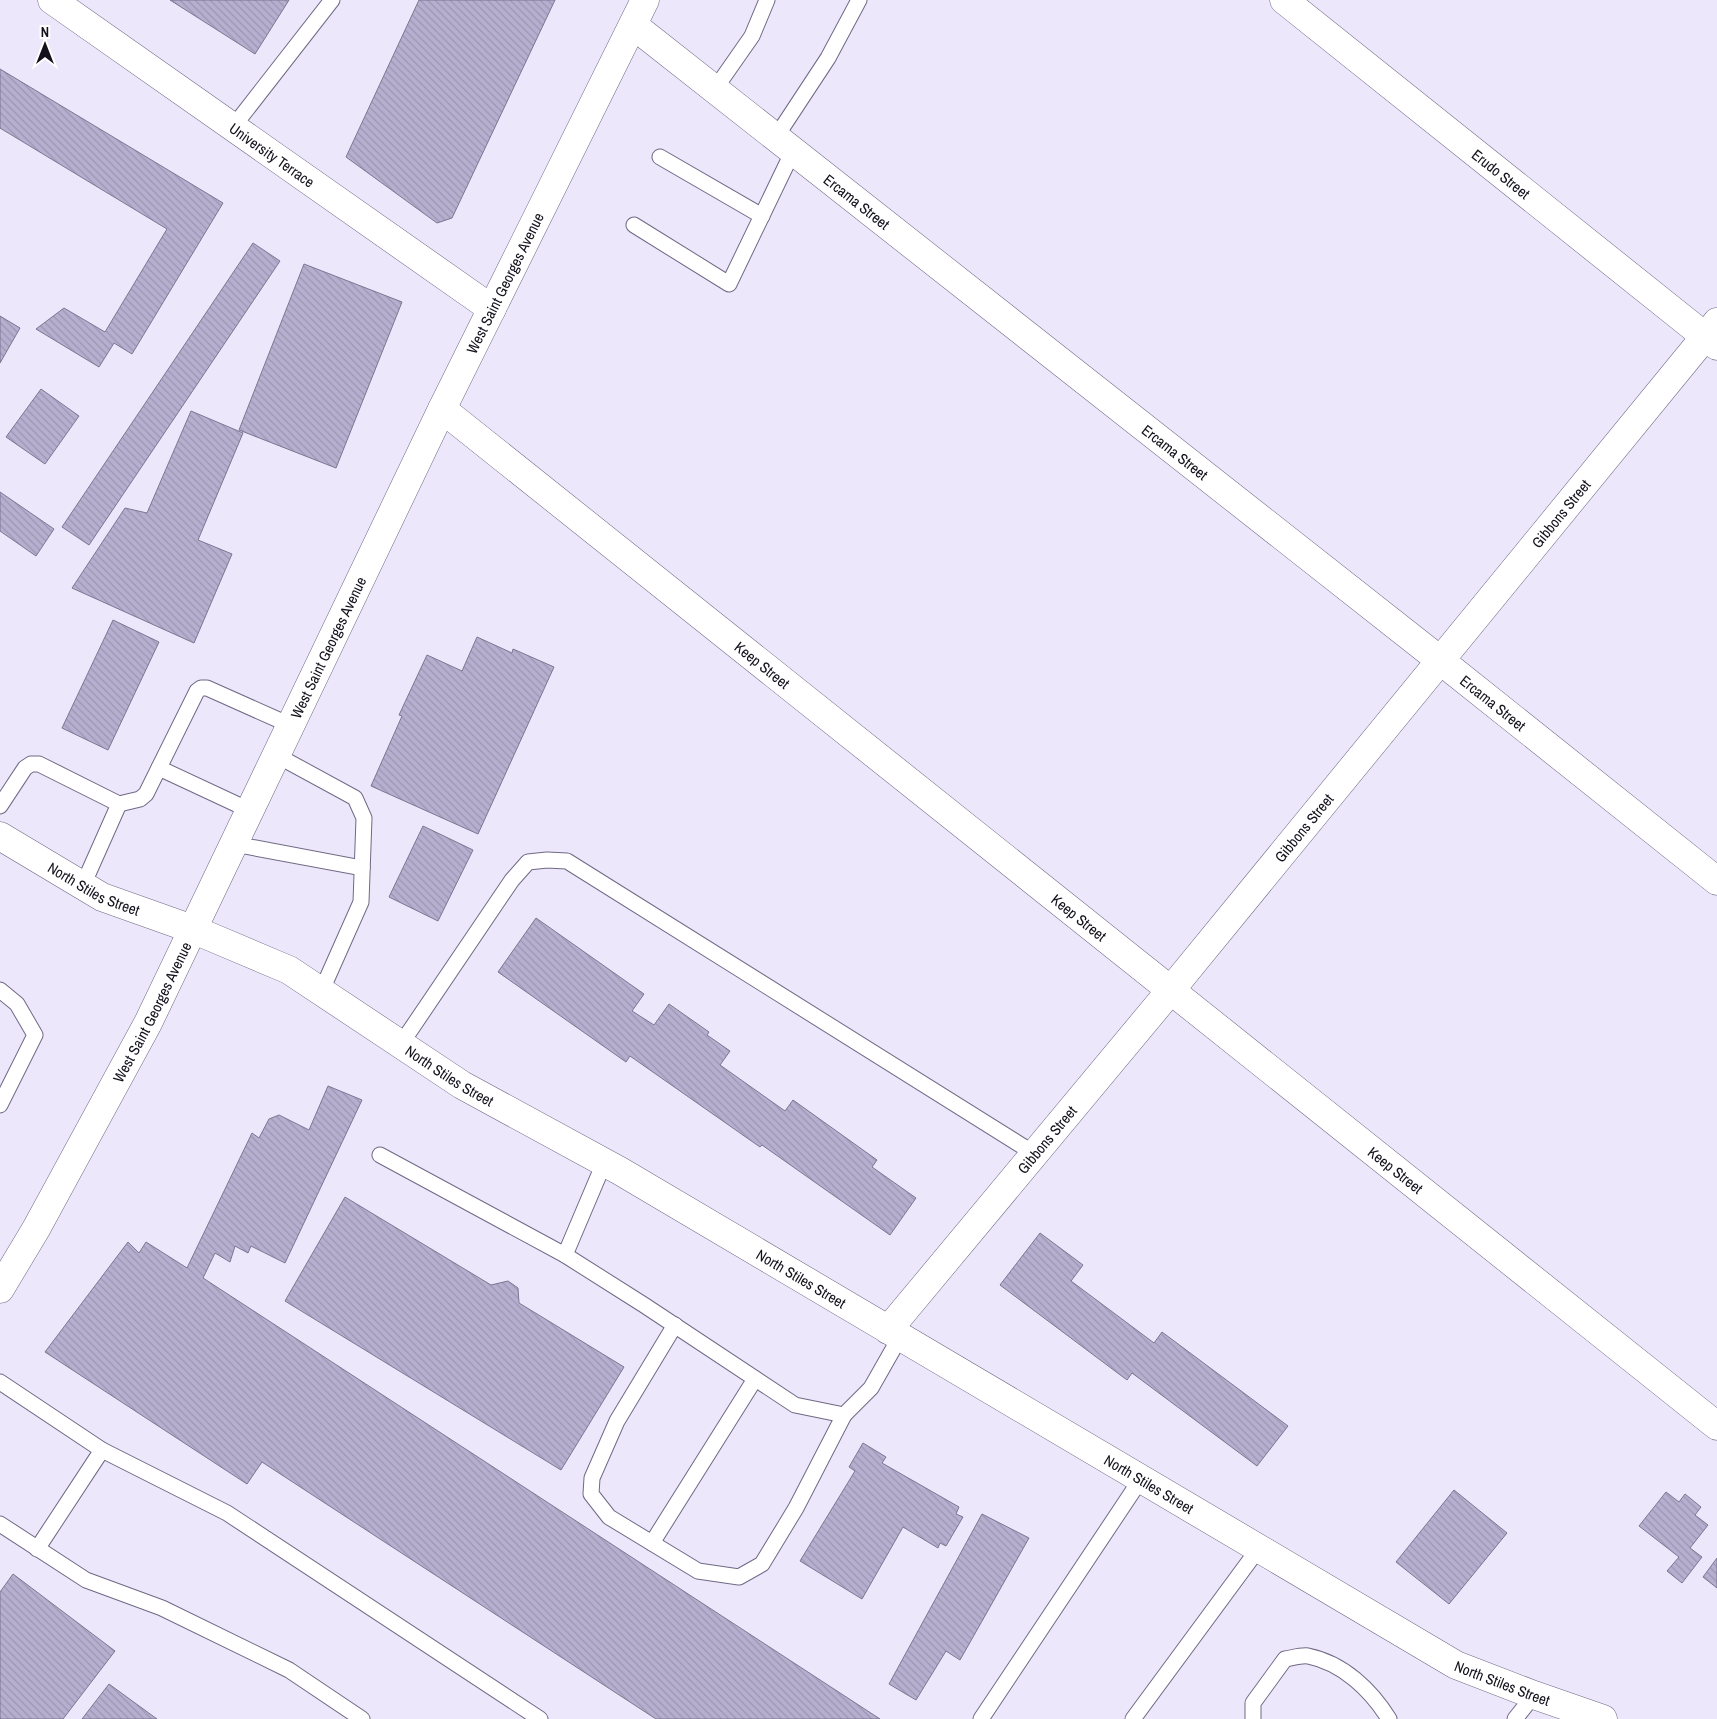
<svg xmlns="http://www.w3.org/2000/svg" width="1717" height="1719" font-family="'Archivo Narrow',sans-serif">
<style>
.building{fill:url(#building-back-hatch);stroke:#7d7593}
.lines{fill:none;stroke-linecap:round;stroke-linejoin:round}
.service-casing{stroke:#706985;stroke-width:17}
.minor-casing{stroke:#706985;stroke-width:29}
.secondary-casing{stroke:#706985;stroke-width:29}
.service{stroke:#fff;stroke-width:15}
.minor{stroke:#fff;stroke-width:28}
.secondary{stroke:#fff;stroke-width:28}
.labels{text-anchor:middle;dominant-baseline:central;stroke-width:4;stroke-linejoin:round;paint-order:stroke}
.street-label{font-size:15px;fill:#14111c;stroke:#fff}
</style>
<defs>
<pattern id="building-back-hatch" width="6" height="6" patternUnits="userSpaceOnUse" patternTransform="scale(1.25)"><rect width="6" height="6" fill="#b7afcf"/><path d="M-1 5l2 2M0 0l6 6M5-1l2 2" fill="none" stroke="#9c96b1"/></pattern>
</defs>
<rect width="100%" height="100%" fill="#ece7fb"/>
<g class="building">
<path d="M170 0H289L255 54Z"/>
<path d="M419 0H555L452 218 437 223 346 157Z"/>
<path d="M0 69 223 203 132 354 114 343 99 367 36 329 64 308 105 332 167 229 0 128Z"/>
<path d="M253 243 280 261 89 545 62 527Z"/>
<path d="M304 264 402 302 336 468 239 430Z"/>
<path d="M0 316 20 328 0 363Z"/>
<path d="M41 389 79 416 45 464 6 437Z"/>
<path d="M191 411 243 433 198 540 232 554 194 643 72 588 125 508 147 513Z"/>
<path d="M0 492 54 529 36 556 0 531Z"/>
<path d="M113 620 159 642 108 750 62 728Z"/>
<path d="M477 637 512 653 513 649 554 667 478 834 371 786 402 716 399 715 427 655 462 671Z"/>
<path d="M423 826 473 850 438 921 389 897Z"/>
<path d="M536 918 644 994 632 1011 654 1025 669 1004 709 1032 707 1035 730 1051 720 1065 785 1111 793 1100 877 1160 872 1167 916 1198 890 1235 762 1145 760 1147 630 1056 626 1062 498 972Z"/>
<path d="M328 1086 362 1100 285 1263 251 1246 248 1253 235 1246 230 1262 215 1253 203 1278 880 1719H656L262 1462 247 1484 45 1352 128 1242 139 1253 146 1242 187 1268 252 1133 259 1138 269 1119 279 1115 309 1130Z"/>
<path d="M345 1197 491 1285 508 1281 518 1288 519 1303 624 1367 561 1470 285 1301Z"/>
<path d="M1040 1233 1083 1265 1071 1281 1154 1343 1162 1332 1288 1426 1257 1466 1132 1373 1127 1380 1000 1285Z"/>
<path d="M863 1443 886 1457 882 1463 959 1507 956 1514 963 1517 946 1546 940 1543 938 1548 903 1527 862 1599 800 1561 855 1471 849 1467Z"/>
<path d="M1454 1490 1507 1533 1449 1604 1396 1562Z"/>
<path d="M1666 1492 1679 1502 1685 1494 1701 1507 1695 1515 1708 1525 1690 1548 1702 1557 1682 1583 1667 1571 1679 1557 1639 1526Z"/>
<path d="M982 1514 1029 1538 960 1660 946 1651 916 1700 889 1684Z"/>
<path d="M1717 1558V1588L1703 1577Z"/>
<path d="M13 1574 115 1651 63 1719H0V1592Z"/>
<path d="M109 1684 157 1719H82Z"/>
</g>
<g class="lines">
<defs>
<g id="service">
<path d="M715 89 752 36 767 0"/>
<path d="M233 127 332 0"/>
<path d="M776 137 828 58 859 0"/>
<path d="M660 157 762 216"/>
<path d="M634 225 729 284 793 151"/>
<path d="M276 755 355 798 364 818 361 902 321 992"/>
<path d="M159 768 249 810"/>
<path d="M0 806 25 768 31 764H39L119 804 140 799 146 794 197 691 201 688H207L290 725"/>
<path d="M234 844 362 868"/>
<path d="M83 885 119 804"/>
<path d="M0 990 17 1004 35 1035 0 1105"/>
<path d="M401 1044 512 880 528 862 547 860 567 861 1035 1154"/>
<path d="M380 1155 565 1255 644 1305 795 1405 844 1415 871 1388 900 1337"/>
<path d="M565 1255 604 1163"/>
<path d="M675 1325 617 1421 592 1478 591 1494 609 1517 698 1571 739 1577 762 1564 796 1508 844 1415"/>
<path d="M0 1382 102 1450 227 1513 540 1719"/>
<path d="M0 1524 86 1580 162 1608 289 1670 362 1719"/>
<path d="M652 1543 755 1379"/>
<path d="M37 1549 102 1450"/>
<path d="M981 1719 1141 1479"/>
<path d="M1133 1719 1259 1548"/>
<path d="M1253 1719V1703L1285 1659C1292 1658 1301 1655 1308 1656 1343 1663 1371 1690 1389 1719"/>
<path d="M1515 1719 1534 1695"/>
</g>
<g id="minor">
<path id="s1" d="M52 0 492 309"/>
<path id="s2" d="M1284 0 1717 346"/>
<path id="s3" d="M633 25 1441 661 1717 881"/>
<path id="s4" d="M442 409 1717 1426"/>
<path id="s5" d="M888 1330 1170 991 1717 322"/>
</g>
<g id="secondary">
<path id="s6" d="M0 836 102 897 192 929 289 970 462 1085 620 1171 1456 1665 1534 1695 1603 1719"/>
<path id="s7" d="M0 1289 36 1229 148 1023 442 409 645 0"/>
</g>
</defs>
<use href="#service" class="service-casing"/>
<use href="#minor" class="minor-casing"/>
<use href="#secondary" class="secondary-casing"/>
<use href="#service" class="service"/>
<use href="#minor" class="minor"/>
<use href="#secondary" class="secondary"/>
</g>
<g class="labels">
<g class="street-label">
<text stroke="none"><textPath href="#s1" startOffset="269">University Terrace</textPath></text>
<text stroke="none"><textPath href="#s2" startOffset="278">Erudo Street</textPath></text>
<text stroke="none"><textPath href="#s3" startOffset="285">Ercama Street</textPath></text>
<text stroke="none"><textPath href="#s7" startOffset="1126">West Saint Georges Avenue</textPath></text>
<text stroke="none"><textPath href="#s3" startOffset="690">Ercama Street</textPath></text>
<text stroke="none"><textPath href="#s5" startOffset="1058">Gibbons Street</textPath></text>
<text stroke="none"><textPath href="#s7" startOffset="721">West Saint Georges Avenue</textPath></text>
<text stroke="none"><textPath href="#s4" startOffset="410">Keep Street</textPath></text>
<text stroke="none"><textPath href="#s3" startOffset="1095">Ercama Street</textPath></text>
<text stroke="none"><textPath href="#s5" startOffset="652">Gibbons Street</textPath></text>
<text stroke="none"><textPath href="#s6" startOffset="108">North Stiles Street</textPath></text>
<text stroke="none"><textPath href="#s4" startOffset="815">Keep Street</textPath></text>
<text stroke="none"><textPath href="#s7" startOffset="316">West Saint Georges Avenue</textPath></text>
<text stroke="none"><textPath href="#s6" startOffset="512">North Stiles Street</textPath></text>
<text stroke="none"><textPath href="#s5" startOffset="248">Gibbons Street</textPath></text>
<text stroke="none"><textPath href="#s4" startOffset="1220">Keep Street</textPath></text>
<text stroke="none"><textPath href="#s6" startOffset="918">North Stiles Street</textPath></text>
<text stroke="none"><textPath href="#s6" startOffset="1322">North Stiles Street</textPath></text>
<text stroke="none"><textPath href="#s6" startOffset="1728">North Stiles Street</textPath></text>
</g>
</g>
<g transform="translate(45 45)" stroke="#ffffff" stroke-width="4" paint-order="stroke">
<path d="M0-4L9 19L0 12L-9 19Z" fill="#14111c"/>
<text y="-8" font-size="14" font-weight="bold" text-anchor="middle" fill="#14111c">N</text>
</g>
</svg>
